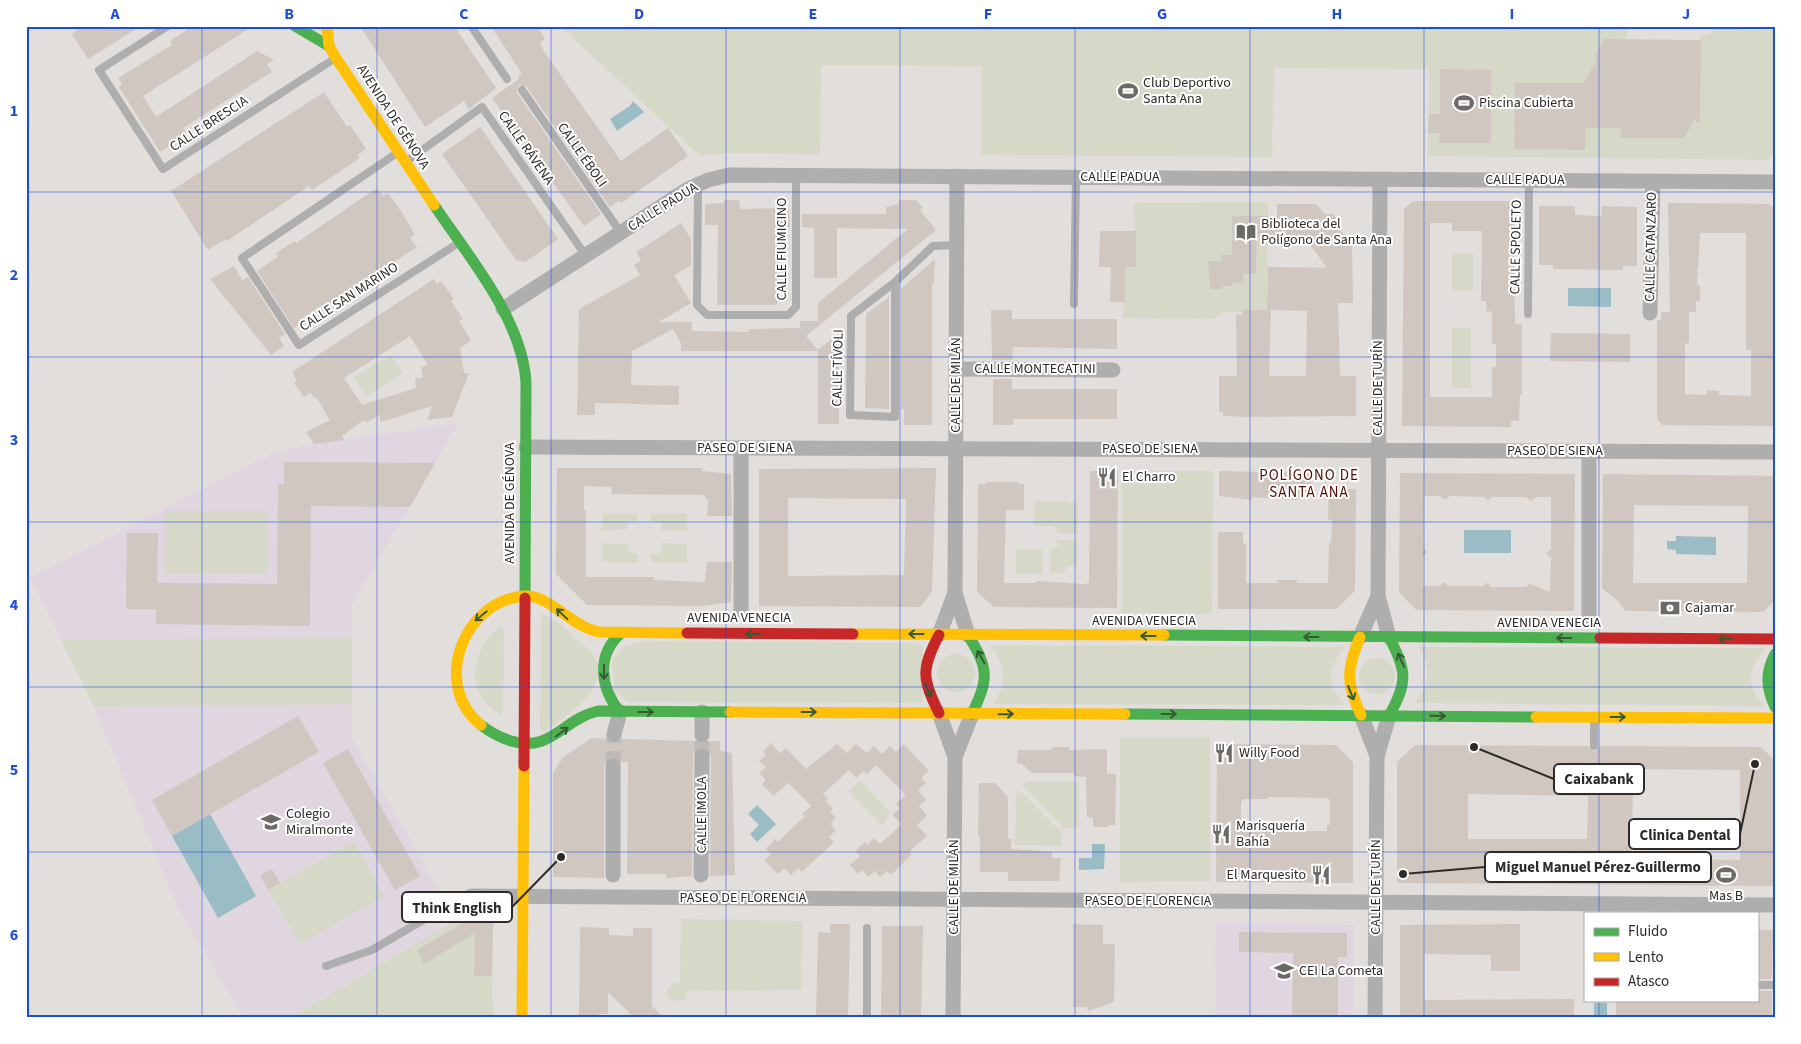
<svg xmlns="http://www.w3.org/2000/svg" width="1801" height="1044" font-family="'Source Sans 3',sans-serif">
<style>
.education{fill:#e0d6df}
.green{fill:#d6d9c7}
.water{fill:#9abcc5}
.building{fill:#cfc7c0;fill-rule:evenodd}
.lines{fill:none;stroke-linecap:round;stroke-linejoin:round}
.street-tunnel{stroke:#bebab7;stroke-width:15;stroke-dasharray:15 8;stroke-linecap:butt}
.lane{stroke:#aeaeae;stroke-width:8}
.street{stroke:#aeaeae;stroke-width:15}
.fast{stroke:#4caf50;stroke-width:11}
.slow{stroke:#ffc107;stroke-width:11}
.jam{stroke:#c62828;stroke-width:11}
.oneway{stroke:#385937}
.grid{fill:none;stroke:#1d4ed8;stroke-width:1;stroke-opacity:0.55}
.labels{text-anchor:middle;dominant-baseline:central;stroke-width:4;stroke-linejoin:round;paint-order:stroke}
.poi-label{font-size:14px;fill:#2d2b29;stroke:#fff;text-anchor:start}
.street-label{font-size:14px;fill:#2d2b29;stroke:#fff}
.neighbourhood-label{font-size:15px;letter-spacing:1px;fill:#500d05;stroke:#fff}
.leader{fill:none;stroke:#2d2b29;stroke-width:2}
.callout-dot{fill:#2d2b29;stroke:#fff;stroke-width:2}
.callout{fill:#fff;stroke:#2d2b29;stroke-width:2}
.callout-label{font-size:15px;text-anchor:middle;font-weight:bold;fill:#2d2b29}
.neatline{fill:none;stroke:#1d4ed8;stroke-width:2}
.grid-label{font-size:16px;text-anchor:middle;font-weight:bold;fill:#1d4ed8}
</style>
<rect width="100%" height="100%" fill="#e2dedb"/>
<g class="education">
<path d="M458 423 352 605V638L61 640 30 577 272 454 314 444Z"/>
<path d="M352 704V738L456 920 290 1018H244L178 908 94 707Z"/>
<path d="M1216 923 1354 925 1353 1018H1215Z"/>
</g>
<g class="green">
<path d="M560 26H1627V40H1700L1701 35H1710L1711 29 1775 30V152L1768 160 1428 156 1429 69 1274 68 1272 157 982 155V66L821 65 820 154 727 153 700 156Z"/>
<path d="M1268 202 1267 310 1221 313 1214 319 1123 318 1125 267H1136L1134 203Z"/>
<rect x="1452" y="254" width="21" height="37"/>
<rect x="1452" y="328" width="19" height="60"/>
<path d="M391 355 403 373 366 397 354 377Z"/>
<path d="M1122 471H1213L1212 614 1122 613Z"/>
<path d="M1034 501H1067V503H1078V534H1058L1056 528 1051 526H1034Z"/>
<rect x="165" y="511" width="102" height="63"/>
<path d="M602 513H637L638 521H628V529L602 531Z"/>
<path d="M650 513H687V531L661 530V522L650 521Z"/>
<path d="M1057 540H1077V565L1067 567 1064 573H1050V550L1057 546Z"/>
<path d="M602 543 628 544 629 552 638 554V563L602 562Z"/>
<path d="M661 543 687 544V563L651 562 650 554 661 553Z"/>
<rect x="1016" y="550" width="27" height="24"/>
<path d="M541 615C555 616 565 629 575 638 582 645 596 654 598 664 604 693 565 716 546 731L540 730Z"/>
<path d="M501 626 504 629 503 711 501 715C463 692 470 650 501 626Z"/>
<path d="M352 638V704L94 707 61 640Z"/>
<path d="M641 641 916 643 923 647 922 703 628 702 614 690 612 661 623 647Z"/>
<path d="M990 645 1345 647C1328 669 1325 682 1345 705L993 704C1008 682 1006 666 990 645Z"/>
<path d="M1418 647 1765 648C1749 670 1744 684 1765 706L1414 703C1431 687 1431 666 1418 647Z"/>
<circle cx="956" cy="673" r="19"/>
<circle cx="1377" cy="676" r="18"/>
<path d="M1120 737H1210V881L1120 882Z"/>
<path d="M860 781 890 812 886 818 887 821 882 825 848 791Z"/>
<path d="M1025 781H1079V827L1064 828 1024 787Z"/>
<path d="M1016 791H1021L1062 832 1061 846 1015 845Z"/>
<path d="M354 841 384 896 300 944 268 890Z"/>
<path d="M681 919 802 921 801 990 687 991 686 998C678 1003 673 1002 667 995V990L672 984 680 982Z"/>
<path d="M456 920 493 921 492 996 494 1018H290Z"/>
</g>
<g class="water">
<path d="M633 101 644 112 617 131 610 119 630 106Z"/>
<path d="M1568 288H1611V307L1568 306Z"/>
<rect x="1464" y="530" width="47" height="23"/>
<path d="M1676 536 1716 537V555L1676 554V550L1667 549V541H1676Z"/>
<path d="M757 805 776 824 757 842 750 834 759 825 748 814Z"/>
<path d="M210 814 256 896 218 918 172 836Z"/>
<path d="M1092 844H1105L1104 869 1079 870V858H1092Z"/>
<rect x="1594" y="1003" width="13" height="15"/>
</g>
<g class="building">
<path d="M83 26H141L88 59 72 34Z"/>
<path d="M193 26H253L143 96 156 117 257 51 274 60 267 64 272 72 183 128 187 135 160 152 119 87 122 84 118 78 172 45 170 41Z"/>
<path d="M360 26H454L496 88 469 109 464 101 425 127Z"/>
<path d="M491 26H537L545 39 540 43 545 53 621 161 668 128 688 156 621 203 619 201 610 207 527 87 519 85 517 88V93L601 214 584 226 492 98 519 79 518 77 522 74Z"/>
<path d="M1604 39 1701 40 1700 123 1694 120 1684 138H1621V128H1585V150L1514 149 1515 83H1583L1597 60 1595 56Z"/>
<path d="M1440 69 1491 70V143H1439L1440 133H1428L1429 114H1440Z"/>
<path d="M324 92 347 127 350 125 366 149 357 155 360 158 312 190 309 186 227 241 226 239 208 250 171 191Z"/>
<path d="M480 127 558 239 525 262 516 260 442 154Z"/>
<path d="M377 188 383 196 388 193 403 214 415 235 410 238 417 247 323 308 321 305 300 320 302 322 294 328 257 271 278 257 276 253 295 241 296 243Z"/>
<path d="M724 200H739L740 209 789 208 790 227H777V305H717L718 225H705V204L724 203Z"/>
<path d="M899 200H916L923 208 920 210 936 230 806 336 818 350 839 333V424H818V351H681V343L673 329 632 351 631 385 679 386V405L595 403V415H577L579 309 640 275 634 265 641 260 636 252 652 242 681 223 691 239V265L674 275 691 303 659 322H692V331L749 332V329L800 328V321H818V303L908 229 837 228V278H814V228L802 227V214H886V207L899 204Z"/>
<path d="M1413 201H1513L1515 324H1522V394L1520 395 1519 421H1511V427L1402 426 1404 209ZM1430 223H1452V231H1482L1481 301H1486L1487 312 1492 311V344H1496V367H1492V397H1430Z"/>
<path d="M1668 203 1769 204 1775 209V426L1662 425 1657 419V320H1661V312H1670ZM1700 233H1746V350H1751V396L1719 395V391L1707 390V395L1685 394V344L1689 343V312H1696V301H1700V285H1697Z"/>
<path d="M1277 204H1316L1325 214H1333L1339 222V230L1352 241 1353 303H1338L1339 333 1340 376H1356V416L1248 417 1223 416V412H1219V376H1237L1236 314 1242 315V310H1267L1268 267 1327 268 1305 238 1257 237 1256 274H1243V283H1233V286H1222V289H1210L1208 261H1221L1222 255H1232V216H1277ZM1271 310 1307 311 1306 376H1269Z"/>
<path d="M1539 206H1575V215L1601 216 1602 206 1637 207V266H1623V270L1553 269V265H1539Z"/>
<path d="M1100 231H1136V267H1125V302H1110L1111 267H1099Z"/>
<path d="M935 259 934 284 932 283V425H904V409H901V289Z"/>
<path d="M234 266 242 280 248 277 285 334 279 338 284 346 271 355 210 279Z"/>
<path d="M434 279 437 284 441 281 454 299 451 301 463 319 459 321 471 340 460 348 464 373H469L452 417 427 420 432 406 381 422 379 415 366 423 364 420 342 436 344 440 314 444 306 432 330 420 316 397 314 398 310 392 304 397 294 383 297 380 292 372ZM410 336 428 365 421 367 423 378H415L416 388 362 405 344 378Z"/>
<path d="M889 297V409L865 408 866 314Z"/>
<path d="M991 310H1012V319H1117V349L1013 347 1012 360H992Z"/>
<path d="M1551 333 1630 334V362L1550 361Z"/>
<path d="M993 379H1012V389H1117V419H1013V425H993Z"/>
<path d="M284 462 435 463 410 507 311 506 310 626 156 624V609H126L127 533H158L157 583 277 584 278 484H284Z"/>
<path d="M557 468H702V471L731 474 732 516H707L708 499H705V495L611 494 612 487 584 486V510H586V577H654V580L705 582 707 562H732L731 602 703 606 587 605 556 574Z"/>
<path d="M936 468 932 592 920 607 759 606V469ZM788 498 906 499 904 575 788 576Z"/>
<path d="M1090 471H1118L1117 608 994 607 977 592 978 484H986V482H1018V484H1024V510H1006L1004 583H1036V581L1084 584 1089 583Z"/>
<path d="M1219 471 1311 473V497H1298V500L1252 497V500L1219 496Z"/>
<path d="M1400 473 1575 474 1574 611 1416 610 1399 592ZM1424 496H1440L1445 500 1450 496 1484 497 1488 501 1492 497H1526L1531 501 1536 497H1551V549L1546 553 1551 558 1550 592 1530 584 1525 587H1491L1488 583 1483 586H1448L1444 582 1439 586H1423V556L1427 552 1423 548Z"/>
<path d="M1603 474 1775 476V600L1763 612 1625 611 1620 603 1602 588ZM1634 505 1748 506 1747 583H1633Z"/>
<path d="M1329 489H1356L1355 591 1336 609H1218V532H1243V543L1246 544V583H1277V580H1297V583H1328L1329 543H1331L1332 520H1328Z"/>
<path d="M298 716 319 752 172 836 152 800Z"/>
<path d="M592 738 606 739 612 743 621 739 695 741 702 744 709 741H720V751L732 753 735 875 710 876 711 756 707 748 702 747 694 751 693 756 692 876 666 878V874H627L628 762H621L613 757 605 761 604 766V878L553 877V773L563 757Z"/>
<path d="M771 743 780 753 786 748 806 769 837 744 847 753 856 744 867 753 874 746 882 754 890 746 896 752 904 744 929 771 921 778 926 783 918 790 926 800 919 806 927 816 917 825 927 836 909 852 912 854 891 875 887 871 880 877 875 871 868 877 862 870 858 874 850 865 860 856 855 851 865 842 867 845 874 838 880 844 902 824 892 815 900 808 896 804 906 795 876 765 867 774 864 771 856 778 849 770 823 794 828 799 825 801 833 809 830 812 836 818 830 824 836 830 829 837 834 842 802 872 798 868 791 875 785 868 778 874 764 860 771 854 766 849 775 839 778 842 805 816 802 814 811 806 788 783 773 796 762 784 766 780 759 773 766 767 759 761 766 755 763 752Z"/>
<path d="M1217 744 1336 745 1353 762V883L1216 882ZM1268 797 1327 798 1330 800V825H1327V831H1243V826H1241V801L1244 799H1268Z"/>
<path d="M1415 745 1588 746 1594 752 1600 746 1761 747 1775 761V886L1397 883V762ZM1633 769 1740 770V860L1632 859ZM1468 794 1588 796 1587 839H1468Z"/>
<path d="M1052 747H1069V750L1107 749V774H1116L1115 825H1108V827H1093V818L1087 817 1086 777 1074 776V773H1032L1022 764 1017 763 1018 750H1051Z"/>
<path d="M348 749 420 876 395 890 323 763Z"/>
<path d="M979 783H995L1008 797V839H1011V849L1052 852V858H1061L1059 881H1008V872H980V836H978Z"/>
<path d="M272 869 280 883 268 890 260 875Z"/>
<path d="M466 921H493L492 976H474L475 933 424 964 417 950Z"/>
<path d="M830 924H850L848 1018H816L818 932 830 933Z"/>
<path d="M1073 924 1103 925V944H1115L1114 1002 1088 1011 1087 1007H1073Z"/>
<path d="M1520 924V971H1491V955L1424 954V1000L1574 999V1018H1400V925Z"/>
<path d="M882 926H923L921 1018H881Z"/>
<path d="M580 927 609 928V935L633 936V928H652V1006L664 1018H635L608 992V1014H599V1018H579Z"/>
<path d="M1757 930H1773L1772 979H1757Z"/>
<path d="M1239 932 1347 933V957H1338V1018H1292L1293 953 1239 952Z"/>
<path d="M1757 991H1772V1018H1616V1000H1757Z"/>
</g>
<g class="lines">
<g class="street-tunnel">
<path d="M702 756V735"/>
<path d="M613 766 614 734"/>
</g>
<g class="lane">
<path d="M168 26 99 70 163 169 334 59"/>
<path d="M471 26 507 79"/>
<path d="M522 90 621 233"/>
<path d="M397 153 242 258 299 345 457 244"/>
<path d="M407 161 482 107 586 256"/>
<path d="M698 185 697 305 707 315H788L796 307V175"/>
<path d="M895 282V417L850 415 851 316 895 282 933 246 957 245"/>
<path d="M1074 304 1076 177"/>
<path d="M1528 314 1529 180"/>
<path d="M1594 746V718"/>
<path d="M867 928V1018"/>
<path d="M326 966 372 950 447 906 471 896"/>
<path d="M1757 985H1775"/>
</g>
<g class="street">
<path d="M957 176 955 593 968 635"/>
<path d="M1380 179 1378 596 1389 637"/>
<path d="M503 309 688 189 708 180 729 175 1775 182"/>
<path d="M1650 313 1653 181"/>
<path d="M956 369 1113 370"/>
<path d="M526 447 1775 452"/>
<path d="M741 448V610"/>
<path d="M1589 616V451"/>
<path d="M939 635 955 593"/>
<path d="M1360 637 1378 596"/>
<path d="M939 713 955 757 953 1018"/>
<path d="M1361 715 1377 756"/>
<path d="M614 734 620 712"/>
<path d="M702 735V712"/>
<path d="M955 757 972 714"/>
<path d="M613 875V766"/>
<path d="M701 875 702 756"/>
<path d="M471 896 1775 905"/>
<path d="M1375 1018 1377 756 1389 716"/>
</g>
<g class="fast">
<path d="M295 26 329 46"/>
<path d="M434 205C469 257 522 319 526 382L525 598"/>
<path d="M968 635C989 669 989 678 972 714"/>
<path d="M1164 635 1600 638"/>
<path d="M1389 637C1407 671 1408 682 1389 716"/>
<path d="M1775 654C1765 673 1766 687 1775 707"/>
<path d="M620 712C600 688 596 655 621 633"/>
<path d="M1125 714 1536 717"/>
<path d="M481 725C491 733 499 737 511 741 551 753 563 719 598 711L730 712"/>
</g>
<g class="slow">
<path d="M327 26 329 46 336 58 434 205"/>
<path d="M853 634 1164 635"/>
<path d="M1360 637C1346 670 1346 683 1361 715"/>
<path d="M730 712 1125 714"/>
<path d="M1536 717 1775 718"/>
<path d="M481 725C431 685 463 601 524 596 550 594 569 626 599 632L687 633"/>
<path d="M522 1018 524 766"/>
</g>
<g class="jam">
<path d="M687 633 853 634"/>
<path d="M939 635C921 669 922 679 939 713"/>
<path d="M1600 638 1775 639"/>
<path d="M524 766 525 598"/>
</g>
</g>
<defs><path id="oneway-shaft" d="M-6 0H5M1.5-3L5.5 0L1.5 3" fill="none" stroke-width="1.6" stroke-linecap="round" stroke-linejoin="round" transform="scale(1.25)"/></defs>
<g class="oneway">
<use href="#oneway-shaft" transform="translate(562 614) rotate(-137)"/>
<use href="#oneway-shaft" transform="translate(481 616) rotate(141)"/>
<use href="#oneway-shaft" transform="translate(753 634) rotate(-180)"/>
<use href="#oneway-shaft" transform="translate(916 634) rotate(-180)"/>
<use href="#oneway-shaft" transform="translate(1148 636) rotate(-180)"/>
<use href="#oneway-shaft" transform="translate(1311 637) rotate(-180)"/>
<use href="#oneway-shaft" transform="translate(1564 638) rotate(-180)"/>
<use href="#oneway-shaft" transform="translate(1726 639) rotate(-180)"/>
<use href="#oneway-shaft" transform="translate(981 657) rotate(-120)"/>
<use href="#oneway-shaft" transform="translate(1401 660) rotate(-114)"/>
<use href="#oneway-shaft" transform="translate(604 672) rotate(90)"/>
<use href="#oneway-shaft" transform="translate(928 690) rotate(65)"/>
<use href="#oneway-shaft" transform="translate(1351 693) rotate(68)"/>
<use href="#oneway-shaft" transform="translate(646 712)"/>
<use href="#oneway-shaft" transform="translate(809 712)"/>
<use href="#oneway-shaft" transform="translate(1006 714) rotate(-1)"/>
<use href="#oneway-shaft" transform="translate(1169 714)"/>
<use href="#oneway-shaft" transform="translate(1438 716) rotate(1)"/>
<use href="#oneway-shaft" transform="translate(1618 717)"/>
<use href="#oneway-shaft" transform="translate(562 732) rotate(-37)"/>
</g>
<path class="grid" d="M202 26V1018M377 26V1018M551 26V1018M726 26V1018M900 26V1018M1075 26V1018M1250 26V1018M1424 26V1018M1599 26V913M26 192H1775M26 357H1775M26 522H1775M26 687H1775M26 852H1775M1599 1000V1018"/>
<defs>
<symbol id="stadium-bare" viewBox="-9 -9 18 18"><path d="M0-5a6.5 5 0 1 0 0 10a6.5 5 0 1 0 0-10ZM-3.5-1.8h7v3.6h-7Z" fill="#6c6a67" stroke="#fff" stroke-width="2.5" paint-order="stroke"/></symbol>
<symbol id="library-bare" viewBox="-9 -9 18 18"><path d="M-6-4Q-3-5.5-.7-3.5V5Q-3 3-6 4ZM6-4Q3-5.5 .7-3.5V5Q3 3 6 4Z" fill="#6c6a67" stroke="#fff" stroke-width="2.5" paint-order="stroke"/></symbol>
<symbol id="restaurant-bare" viewBox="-9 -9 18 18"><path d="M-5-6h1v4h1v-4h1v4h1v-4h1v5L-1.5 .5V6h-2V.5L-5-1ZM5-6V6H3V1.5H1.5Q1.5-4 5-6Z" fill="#6c6a67" stroke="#fff" stroke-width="2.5" paint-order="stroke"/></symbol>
<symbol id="bank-bare" viewBox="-9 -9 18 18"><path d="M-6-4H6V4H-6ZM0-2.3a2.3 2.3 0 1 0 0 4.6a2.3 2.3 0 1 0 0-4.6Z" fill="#6c6a67" stroke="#fff" stroke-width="2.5" paint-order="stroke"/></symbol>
<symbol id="school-bare" viewBox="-9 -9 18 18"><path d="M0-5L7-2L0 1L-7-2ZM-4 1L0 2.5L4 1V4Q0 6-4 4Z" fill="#6c6a67" stroke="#fff" stroke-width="2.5" paint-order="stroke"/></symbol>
</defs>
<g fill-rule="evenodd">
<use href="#stadium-bare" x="1114" y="77" width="28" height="28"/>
<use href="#stadium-bare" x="1450" y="89" width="28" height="28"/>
<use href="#library-bare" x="1232" y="218" width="28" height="28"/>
<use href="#restaurant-bare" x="1093" y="463" width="28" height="28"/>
<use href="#bank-bare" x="1656" y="594" width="28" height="28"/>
<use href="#restaurant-bare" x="1210" y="739" width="28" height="28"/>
<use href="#school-bare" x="257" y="808" width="28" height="28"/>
<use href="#restaurant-bare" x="1207" y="820" width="28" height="28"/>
<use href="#restaurant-bare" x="1307" y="861" width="28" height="28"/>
<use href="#stadium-bare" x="1712" y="861" width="28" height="28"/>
<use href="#school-bare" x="1270" y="957" width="28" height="28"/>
</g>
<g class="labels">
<g class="poi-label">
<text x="1143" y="83">Club Deportivo<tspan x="1143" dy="16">Santa Ana</tspan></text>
<text x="1479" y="103">Piscina Cubierta</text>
<text x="1261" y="224">Biblioteca del<tspan x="1261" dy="16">Polígono de Santa Ana</tspan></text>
<text x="1122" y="477">El Charro</text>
<text x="1685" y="608">Cajamar</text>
<text x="1239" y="753">Willy Food</text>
<text x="286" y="814">Colegio<tspan x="286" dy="16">Miralmonte</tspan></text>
<text x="1236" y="826">Marisquería<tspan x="1236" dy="16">Bahía</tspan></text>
<text x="1306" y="875" text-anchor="end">El Marquesito</text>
<text x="1726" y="896" text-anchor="middle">Mas B</text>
<text x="1299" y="971">CEI La Cometa</text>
</g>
<g class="street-label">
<text transform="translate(393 117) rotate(57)">AVENIDA DE GÉNOVA</text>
<text transform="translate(209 124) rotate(-33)">CALLE BRESCIA</text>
<text transform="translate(526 148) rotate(55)">CALLE RÁVENA</text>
<text transform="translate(582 155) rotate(55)">CALLE ÉBOLI</text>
<text x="1120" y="177">CALLE PADUA</text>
<text x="1525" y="180">CALLE PADUA</text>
<text transform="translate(663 207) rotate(-32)">CALLE PADUA</text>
<text transform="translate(1516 247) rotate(-89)">CALLE SPOLETO</text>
<text transform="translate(1651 247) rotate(-89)">CALLE CATANZARO</text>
<text transform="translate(782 249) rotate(-90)">CALLE FIUMICINO</text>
<text transform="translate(349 297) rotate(-33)">CALLE SAN MARINO</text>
<text transform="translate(838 368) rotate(-89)">CALLE TÍVOLI</text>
<text x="1035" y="369">CALLE MONTECATINI</text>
<text transform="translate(956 385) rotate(-90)">CALLE DE MILÁN</text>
<text transform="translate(1378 388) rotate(-90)">CALLE DE TURÍN</text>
<text x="745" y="448">PASEO DE SIENA</text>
<text x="1150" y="449">PASEO DE SIENA</text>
<text x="1555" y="451">PASEO DE SIENA</text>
<text transform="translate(510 503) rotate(-90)">AVENIDA DE GÉNOVA</text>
<text x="739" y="618">AVENIDA VENECIA</text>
<text x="1144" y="621">AVENIDA VENECIA</text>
<text x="1549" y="623">AVENIDA VENECIA</text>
<text transform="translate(702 815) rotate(-90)">CALLE IMOLA</text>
<text transform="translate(954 887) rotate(-90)">CALLE DE MILÁN</text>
<text transform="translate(1376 887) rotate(-90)">CALLE DE TURÍN</text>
<text x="743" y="898">PASEO DE FLORENCIA</text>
<text x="1148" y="901">PASEO DE FLORENCIA</text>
</g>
<g class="neighbourhood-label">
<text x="1309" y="475">POLÍGONO DE<tspan x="1309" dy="17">SANTA ANA</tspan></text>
</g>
</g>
<path class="leader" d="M1474 747L1554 779M1755 764L1740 834M1403 874L1485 867M561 857L512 907"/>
<g class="callout-dot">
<circle cx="1474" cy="747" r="5"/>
<circle cx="1755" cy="764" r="5"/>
<circle cx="1403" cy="874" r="5"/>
<circle cx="561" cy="857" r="5"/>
</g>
<g class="callout">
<rect x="1554" y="764" width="90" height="30" rx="5"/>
<rect x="1629" y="819" width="111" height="30" rx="5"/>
<rect x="1485" y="852" width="226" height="30" rx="5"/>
<rect x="402" y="892" width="110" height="30" rx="5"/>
</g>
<g class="callout-label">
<text x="1599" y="784">Caixabank</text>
<text x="1685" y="840">Clinica Dental</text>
<text x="1598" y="872">Miguel Manuel Pérez-Guillermo</text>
<text x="457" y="913">Think English</text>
</g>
<rect width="1801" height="1044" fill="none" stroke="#ffffff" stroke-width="55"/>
<rect x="1584" y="912" width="175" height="90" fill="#ffffff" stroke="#abaaa9"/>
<rect x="1594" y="928" width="25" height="8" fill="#4caf50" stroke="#abaaa9"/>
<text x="1628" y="936" font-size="15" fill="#2d2b29">Fluido</text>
<rect x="1594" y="953" width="25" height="8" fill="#ffc107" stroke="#abaaa9"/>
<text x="1628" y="962" font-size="15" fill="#2d2b29">Lento</text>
<rect x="1594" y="978" width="25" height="8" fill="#c62828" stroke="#abaaa9"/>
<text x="1628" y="986" font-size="15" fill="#2d2b29">Atasco</text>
<rect x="28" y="28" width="1746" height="988" class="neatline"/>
<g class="grid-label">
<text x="115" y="19">A</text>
<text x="289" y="19">B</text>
<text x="464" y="19">C</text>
<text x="639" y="19">D</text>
<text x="813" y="19">E</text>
<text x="988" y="19">F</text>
<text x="1162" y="19">G</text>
<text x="1337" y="19">H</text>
<text x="1512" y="19">I</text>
<text x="1686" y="19">J</text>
<text x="14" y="116">1</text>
<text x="14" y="280">2</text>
<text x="14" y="445">3</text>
<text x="14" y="610">4</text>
<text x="14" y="775">5</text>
<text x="14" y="940">6</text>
</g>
</svg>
